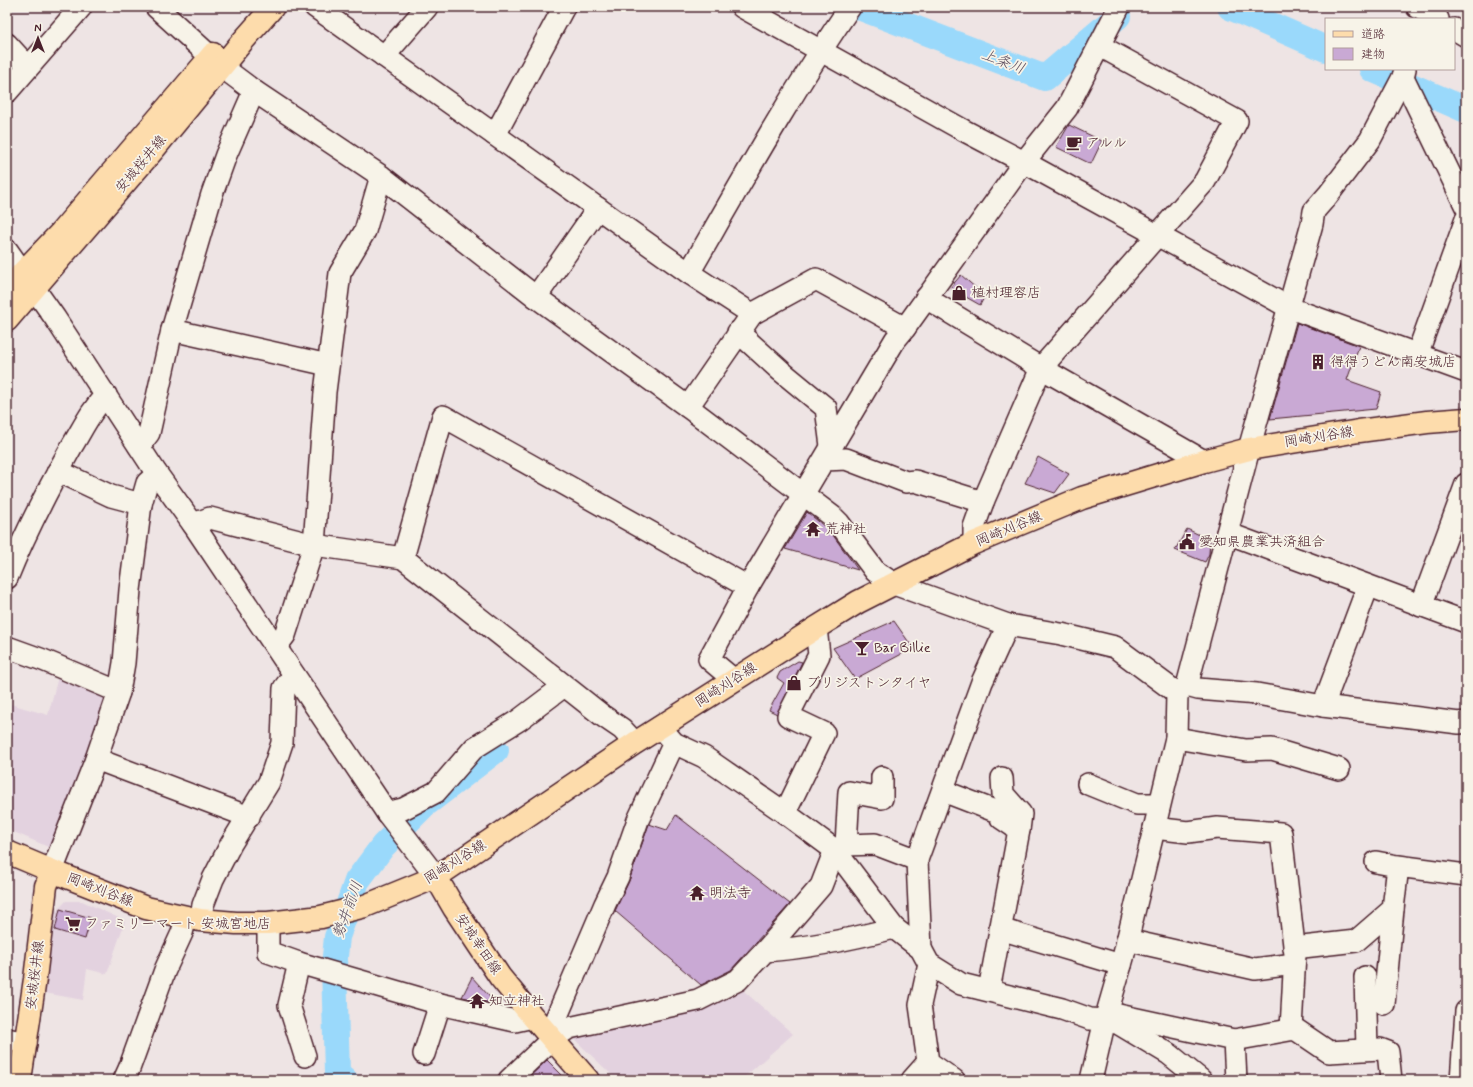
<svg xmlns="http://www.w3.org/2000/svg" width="1473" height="1087" font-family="Mynerve,'Klee One',sans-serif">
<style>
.built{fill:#e3d2df}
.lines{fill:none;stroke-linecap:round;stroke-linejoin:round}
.river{stroke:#9ad9fb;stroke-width:26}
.building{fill:#c9a9d4;stroke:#4a1f2b}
.minor-casing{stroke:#4a1f2b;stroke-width:24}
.major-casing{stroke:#4a1f2b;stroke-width:25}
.minor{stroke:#f7f3e8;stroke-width:21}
.major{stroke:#fddcac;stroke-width:22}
.labels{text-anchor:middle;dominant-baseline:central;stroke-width:3.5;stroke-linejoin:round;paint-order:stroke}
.poi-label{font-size:14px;fill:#4a1f2b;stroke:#f7f3e8;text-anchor:start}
.street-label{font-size:14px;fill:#4a1f2b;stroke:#f7f3e8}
.water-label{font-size:15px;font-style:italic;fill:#5e4e5f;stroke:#f7f3e8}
</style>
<rect width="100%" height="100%" fill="#eee4e4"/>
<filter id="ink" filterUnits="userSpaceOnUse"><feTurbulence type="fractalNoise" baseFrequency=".025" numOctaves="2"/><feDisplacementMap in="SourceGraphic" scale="8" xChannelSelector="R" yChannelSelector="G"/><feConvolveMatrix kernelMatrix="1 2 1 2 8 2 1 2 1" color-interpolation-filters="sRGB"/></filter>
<g filter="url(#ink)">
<g class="built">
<path d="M59 673 108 693 53 849 7 829V703L48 715Z"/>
<path d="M66 901H82L125 921 107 974 87 969 83 1000 45 993 56 911Z"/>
<path d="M737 985 793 1034 741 1080H617L570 1035Z"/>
</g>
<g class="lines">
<g class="river">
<path d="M859 7 1045 78 1118 16"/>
<path d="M1230 7 1326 49"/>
<path d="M1372 69 1466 110"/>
<path d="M345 1080 337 1073 334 966 337 937 357 881 383 846 423 806 496 750"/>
</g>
</g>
<g class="building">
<path d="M1069 125 1102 141 1091 164 1056 147Z"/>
<path d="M961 275 985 296 980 305 950 288Z"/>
<path d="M1297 323 1359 346 1347 380 1381 392 1376 409 1270 419Z"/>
<path d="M1038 457 1069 474 1055 493 1025 483Z"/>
<path d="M807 512 830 531 858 570 785 549Z"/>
<path d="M1187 529 1210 540 1209 554 1205 562 1175 550Z"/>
<path d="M894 621 913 648 855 679 833 648Z"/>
<path d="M798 661 802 662 777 714 769 710 784 683 777 678 780 672Z"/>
<path d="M676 815 790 904 731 970 701 985 615 911 629 881 649 824 667 830Z"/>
<path d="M60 909 91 918 85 939 55 930Z"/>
<path d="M472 977 496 1004 462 997Z"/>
<path d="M547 1060 567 1080H526Z"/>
</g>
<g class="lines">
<defs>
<g id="minor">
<path d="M156 7 222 67 254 91 381 176 536 297 688 407 832 516 839 523 875 571 894 584 1008 625 1061 634 1115 647 1177 693"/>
<path d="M315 7 689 273 752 314 688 407"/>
<path d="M742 7 963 130 1024 162 1290 308 1466 372"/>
<path d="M1417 7 1438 19"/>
<path d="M1454 29 1466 36"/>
<path d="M7 44 28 67"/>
<path d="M384 56 427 7"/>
<path d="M1403 77 1466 207"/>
<path d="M7 92 81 7"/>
<path d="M495 135 564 7"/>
<path d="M7 250 55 318 157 474 193 524 387 813 436 877"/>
<path d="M689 273C741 183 791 93 850 7"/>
<path d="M536 297 598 208"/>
<path d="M926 298 1041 368 1204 461"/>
<path d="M752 314 816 279 905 328"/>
<path d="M172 330 328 365"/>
<path d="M738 332 781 371 826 408 831 446"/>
<path d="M1417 355 1466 219"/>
<path d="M139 446 149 433 172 330 212 194 226 155 254 91"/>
<path d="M825 460 846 459 906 482 915 481 983 502"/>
<path d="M58 471 111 496 141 504"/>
<path d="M193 524 210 518 314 545 403 558 603 716 622 729 635 743"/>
<path d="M1227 533 1466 622"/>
<path d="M974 543V527L983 502 1041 368 1205 181 1237 121 1100 46"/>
<path d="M403 558 443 416 748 587"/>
<path d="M7 578C25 533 48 489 72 446 83 428 91 410 106 395"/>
<path d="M1421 606 1466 484"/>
<path d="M7 647 43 660 119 692"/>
<path d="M276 647 285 635 314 545 325 392 340 273 365 231 381 176"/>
<path d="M734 680 709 659 748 587 895 340 905 328 1024 162 1067 108 1119 7"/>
<path d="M1187 686 1198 689 1257 694 1323 706 1459 723 1466 722"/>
<path d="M1323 706 1368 586"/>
<path d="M660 727 674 743 704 757 785 813 835 850 894 928 921 949 929 964 961 984 1062 1009 1090 1019 1105 1020 1119 1024 1169 1054 1201 1080"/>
<path d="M1176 738 1246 750 1272 749 1339 769"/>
<path d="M96 759 249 817"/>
<path d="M1002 778 1003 794 1021 814 1019 830"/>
<path d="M1088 784 1137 804H1159"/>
<path d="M943 791 1000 813 1001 818 1019 830 989 990"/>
<path d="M387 813 403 809 436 792 474 748 519 720 564 686"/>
<path d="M785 813 824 733 788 716 819 655 816 628"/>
<path d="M1154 828 1188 832 1217 828 1281 833 1295 954 1291 1029"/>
<path d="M846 845 849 792 882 798V777"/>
<path d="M1376 862 1402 867"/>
<path d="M52 871 96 759 119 692 124 663 130 590 141 504 147 483 157 474"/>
<path d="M200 920 203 905 213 879 231 844 269 782 282 743 284 688 294 675"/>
<path d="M268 923V952L299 963 440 1004 515 1021 533 1017"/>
<path d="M1000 929 1121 965"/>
<path d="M1127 940 1255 969 1294 964"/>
<path d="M1294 948 1356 941 1393 909 1398 866 1466 875"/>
<path d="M921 949 917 860 982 682 1008 625"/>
<path d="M765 951 821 886 835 850 846 845 875 844 917 860"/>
<path d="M299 963 289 1005 305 1056"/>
<path d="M929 964 920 1005 928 1062 954 1080"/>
<path d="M1365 977 1367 1049"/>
<path d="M1384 1004 1393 909"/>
<path d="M1114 1014 1234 1040 1236 1080"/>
<path d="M7 1039 26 1043"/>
<path d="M552 1039 555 1021 605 904 618 877 638 820 674 743"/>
<path d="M1234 1040 1295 1029 1329 1052 1380 1049 1388 1052 1391 1080"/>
<path d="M424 1054 440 1004"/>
<path d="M124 1080 129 1069 165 970 182 933 186 917"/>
<path d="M509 1080 552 1039 569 1028 698 1000 738 980 765 951C808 948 852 939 894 928"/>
<path d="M912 1080 928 1062"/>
<path d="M1091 1080 1105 1020 1123 958 1176 738 1177 693 1187 686 1249 449 1312 224 1314 211 1328 195 1370 140 1403 77 1405 69"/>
<path d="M1461 1080 1466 1011"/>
</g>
<g id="major">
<path d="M7 291 22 273 61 232 213 54"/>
<path d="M7 320 154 149 242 42 273 7"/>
<path d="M7 852 52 871 146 908 200 920 236 923H268L321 917 365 906 436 877 635 743 816 628 858 602 974 543 1082 498 1204 461 1249 449 1359 431 1427 422 1466 419"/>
<path d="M436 877 454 908 500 977 533 1017 588 1080"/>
<path d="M20 1080 35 979 46 886 52 871"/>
</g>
</defs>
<use href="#minor" class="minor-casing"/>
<use href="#major" class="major-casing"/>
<use href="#minor" class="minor"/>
<use href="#major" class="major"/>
</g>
</g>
<defs>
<symbol id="cafe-bare" viewBox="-9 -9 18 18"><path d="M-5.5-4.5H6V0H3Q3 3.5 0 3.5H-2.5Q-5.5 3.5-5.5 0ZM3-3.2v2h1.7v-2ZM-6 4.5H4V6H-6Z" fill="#4a1f2b" stroke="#f7f3e8" stroke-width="2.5" paint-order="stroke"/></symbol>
<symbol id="shop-bare" viewBox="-9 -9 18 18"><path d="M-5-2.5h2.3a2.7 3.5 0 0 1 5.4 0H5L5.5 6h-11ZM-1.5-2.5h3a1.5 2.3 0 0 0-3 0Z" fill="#4a1f2b" stroke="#f7f3e8" stroke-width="2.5" paint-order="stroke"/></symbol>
<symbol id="building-bare" viewBox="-9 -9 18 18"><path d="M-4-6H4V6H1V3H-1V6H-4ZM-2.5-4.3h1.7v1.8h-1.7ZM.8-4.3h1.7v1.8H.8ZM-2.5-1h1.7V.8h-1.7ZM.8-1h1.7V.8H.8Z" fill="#4a1f2b" stroke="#f7f3e8" stroke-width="2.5" paint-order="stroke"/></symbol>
<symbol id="temple-bare" viewBox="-9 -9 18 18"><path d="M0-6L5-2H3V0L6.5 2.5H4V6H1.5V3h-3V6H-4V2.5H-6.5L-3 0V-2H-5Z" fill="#4a1f2b" stroke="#f7f3e8" stroke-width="2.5" paint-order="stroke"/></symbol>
<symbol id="civic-bare" viewBox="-9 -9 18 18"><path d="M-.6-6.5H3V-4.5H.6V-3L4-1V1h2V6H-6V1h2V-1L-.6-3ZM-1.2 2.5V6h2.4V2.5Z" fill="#4a1f2b" stroke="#f7f3e8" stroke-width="2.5" paint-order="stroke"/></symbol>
<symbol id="bar-bare" viewBox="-9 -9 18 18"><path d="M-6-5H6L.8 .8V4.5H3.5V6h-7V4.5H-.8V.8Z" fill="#4a1f2b" stroke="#f7f3e8" stroke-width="2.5" paint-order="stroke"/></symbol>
<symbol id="supermarket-bare" viewBox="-9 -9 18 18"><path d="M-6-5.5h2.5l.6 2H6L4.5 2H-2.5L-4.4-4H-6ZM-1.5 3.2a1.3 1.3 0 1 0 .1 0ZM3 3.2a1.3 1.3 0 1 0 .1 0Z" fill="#4a1f2b" stroke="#f7f3e8" stroke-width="2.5" paint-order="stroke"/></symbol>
</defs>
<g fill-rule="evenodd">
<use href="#cafe-bare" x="1063" y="132" width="22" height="22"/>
<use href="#shop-bare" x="948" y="282" width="22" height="22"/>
<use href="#building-bare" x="1307" y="351" width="22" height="22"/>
<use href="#temple-bare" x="802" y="518" width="22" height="22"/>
<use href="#civic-bare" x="1176" y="531" width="22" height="22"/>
<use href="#bar-bare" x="851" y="637" width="22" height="22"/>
<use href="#shop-bare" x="783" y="672" width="22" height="22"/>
<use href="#temple-bare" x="686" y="882" width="22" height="22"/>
<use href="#supermarket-bare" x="62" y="913" width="22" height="22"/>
<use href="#temple-bare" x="466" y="990" width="22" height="22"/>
</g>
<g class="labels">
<g class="poi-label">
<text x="1086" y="143">アルル</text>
<text x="971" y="293">植村理容店</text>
<text x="1330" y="362">得得うどん南安城店</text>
<text x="825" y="529">荒神社</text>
<text x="1199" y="542">愛知県農業共済組合</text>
<text x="874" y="648">Bar Billie</text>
<text x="806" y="683">ブリジストンタイヤ</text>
<text x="709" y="893">明法寺</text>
<text x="85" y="924">ファミリーマート 安城宮地店</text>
<text x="489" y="1001">知立神社</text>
</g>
<g class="street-label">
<text transform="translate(141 164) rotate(-50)">安城桜井線</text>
<text transform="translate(1319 437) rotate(-9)">岡崎刈谷線</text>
<text transform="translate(1009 529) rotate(-23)">岡崎刈谷線</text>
<text transform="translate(726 685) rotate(-33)">岡崎刈谷線</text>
<text transform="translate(455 862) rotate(-32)">岡崎刈谷線</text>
<text transform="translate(100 890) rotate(21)">岡崎刈谷線</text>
<text transform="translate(478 944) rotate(56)">安城幸田線</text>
<text transform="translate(35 975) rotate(-83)">安城桜井線</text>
</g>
<g class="water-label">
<text transform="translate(1003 62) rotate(21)">上条川</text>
<text transform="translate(348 910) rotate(-70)">勢井前川</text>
</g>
</g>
<rect width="1473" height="1087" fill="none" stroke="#f7f3e8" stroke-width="24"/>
<rect x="12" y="12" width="1449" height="1063" fill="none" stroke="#4a1f2b" stroke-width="1.5" filter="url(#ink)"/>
<rect x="1325" y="18" width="130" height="52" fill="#f7f3e8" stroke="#b29e9c"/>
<rect x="1333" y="31" width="20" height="6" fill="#fddcac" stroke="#b29e9c"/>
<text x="1361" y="38" font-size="12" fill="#4a1f2b">道路</text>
<rect x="1333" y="48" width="20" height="12" fill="#c9a9d4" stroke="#b29e9c"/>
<text x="1361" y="58" font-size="12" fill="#4a1f2b">建物</text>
<g transform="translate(38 38)" stroke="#f7f3e8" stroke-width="3" paint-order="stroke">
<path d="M0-3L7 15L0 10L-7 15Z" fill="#4a1f2b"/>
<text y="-6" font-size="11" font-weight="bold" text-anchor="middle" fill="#4a1f2b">N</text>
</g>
</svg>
